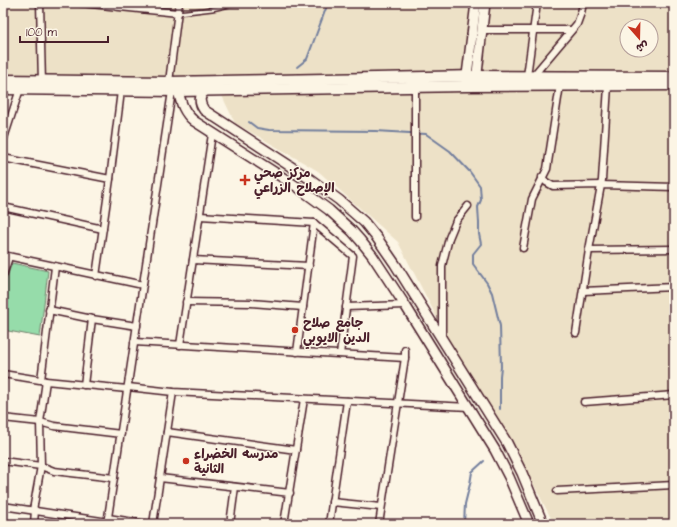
<svg xmlns="http://www.w3.org/2000/svg" width="677" height="527" font-family="'Architects Daughter','Playpen Sans Arabic',sans-serif">
<style>
.built{fill:#ede1c7;fill-rule:evenodd}
.green{fill:#96dcaa;stroke:#707e6a}
.lines{fill:none;stroke-linecap:round;stroke-linejoin:round}
.stream{stroke:#727e9d;stroke-width:2}
.lane-casing{stroke:#4a1f2b;stroke-width:6}
.street-casing{stroke:#4a1f2b;stroke-width:9}
.secondary-casing{stroke:#4a1f2b;stroke-width:12}
.primary-casing{stroke:#4a1f2b;stroke-width:13}
.lane{stroke:#fcf5e5;stroke-width:3}
.street{stroke:#fcf5e5;stroke-width:6}
.secondary{stroke:#fcf5e5;stroke-width:9}
.primary{stroke:#fcf5e5;stroke-width:10}
.poi-dot{fill:#c8321e;stroke:#fcf5e5;stroke-width:1.5}
.labels{text-anchor:middle;dominant-baseline:central;stroke-width:3;stroke-linejoin:round;paint-order:stroke}
.poi-label{font-size:13px;font-weight:bold;fill:#4a1f2b;stroke:#fcf5e5;text-anchor:start}
</style>
<rect width="100%" height="100%" fill="#fcf5e5"/>
<filter id="ink" filterUnits="userSpaceOnUse"><feTurbulence type="fractalNoise" baseFrequency=".025" numOctaves="2"/><feDisplacementMap in="SourceGraphic" scale="8" xChannelSelector="R" yChannelSelector="G"/><feConvolveMatrix kernelMatrix="1 2 1 2 8 2 1 2 1" color-interpolation-filters="sRGB"/></filter>
<g filter="url(#ink)">
<path class="built" d="M3 3H674V524H554L535 487 449 341 398 242 318 171 235 123 214 79 3 78ZM627 26H651V50H627Z"/>
<path class="green" d="M12 263 48 271 40 337 3 330V288Z"/>
<g class="lines">
<g class="stream">
<path d="M297 67 307 59 328 3"/>
<path d="M249 122 257 128 269 130 376 131 426 134 450 151 470 172 480 186 481 200 478 207 479 223V234L481 244 473 254V264L487 283 492 293 500 326 501 367 500 376V409"/>
<path d="M464 524 465 504 470 484 472 472 484 461"/>
</g>
<defs>
<path id="lane" d="M178 13 212 9 238 3"/>
<g id="street">
<path d="M40 3 42 83"/>
<path d="M81 3 178 13"/>
<path d="M482 30H571"/>
<path d="M527 76 537 3"/>
<path d="M533 76 577 24 581 13 583 3"/>
<path d="M169 82 179 3"/>
<path d="M3 141 20 89"/>
<path d="M3 158 110 179"/>
<path d="M542 177 546 182 553 186 601 185 674 187"/>
<path d="M3 207 103 229"/>
<path d="M200 216 314 223 353 256 340 354"/>
<path d="M415 217V86"/>
<path d="M523 248 532 199 547 169 560 85"/>
<path d="M589 250 674 249"/>
<path d="M3 255 143 285"/>
<path d="M193 260 309 266"/>
<path d="M3 275 9 257"/>
<path d="M96 276 110 179 121 91"/>
<path d="M583 291 674 287"/>
<path d="M186 302 251 303 303 307"/>
<path d="M346 307 405 305"/>
<path d="M49 310 92 319 137 326"/>
<path d="M576 333 589 250 602 180 608 86"/>
<path d="M442 338V266L449 238 456 221 468 206"/>
<path d="M134 342 405 358"/>
<path d="M180 345 212 134"/>
<path d="M297 352 314 223"/>
<path d="M3 374 46 381 127 389"/>
<path d="M41 380 55 267"/>
<path d="M84 385 92 319"/>
<path d="M128 387 173 392 469 407"/>
<path d="M584 402 674 395"/>
<path d="M3 418 40 422 54 426 121 434"/>
<path d="M167 432 296 450"/>
<path d="M3 461 41 466 54 471 114 478"/>
<path d="M160 478 290 493"/>
<path d="M557 491 674 485"/>
<path d="M332 502 381 507"/>
<path d="M3 506 108 522"/>
<path d="M33 510 41 466 40 422 46 381"/>
<path d="M108 518 147 524"/>
<path d="M34 524 35 510"/>
<path d="M107 524 172 91"/>
<path d="M153 524 173 392"/>
<path d="M230 524 235 487"/>
<path d="M284 524 304 399"/>
<path d="M329 524 347 401"/>
<path d="M379 524 405 358V350"/>
</g>
<g id="secondary">
<path d="M476 82 485 3"/>
<path d="M466 83 476 3"/>
<path d="M207 90C198 95 199 103 204 110L310 179 339 200 364 222 377 238 395 264 507 443 522 473 543 524"/>
<path d="M178 91C181 103 184 113 194 121L299 188 329 210 352 231 360 240 372 255 405 305 495 450 509 477 529 524"/>
</g>
<g id="primary">
<path d="M3 80 169 82 477 76 674 77"/>
<path d="M3 89 178 91 466 86 674 85"/>
</g>
</defs>
<use href="#lane" class="lane-casing"/>
<use href="#street" class="street-casing"/>
<use href="#secondary" class="secondary-casing"/>
<use href="#primary" class="primary-casing"/>
<use href="#lane" class="lane"/>
<use href="#street" class="street"/>
<use href="#secondary" class="secondary"/>
<use href="#primary" class="primary"/>
</g>
</g>
<g class="poi-dot">
<path d="M243 174h4v4h4v4h-4v4h-4v-4h-4v-4h4z"/>
<circle cx="295" cy="330" r="4"/>
<circle cx="186" cy="461" r="4"/>
</g>
<g class="labels">
<g class="poi-label">
<text x="254" y="173">مركز صحي<tspan x="254" dy="15">الإصلاح الزراعي</tspan></text>
<text x="303" y="323">جامع صلاح<tspan x="303" dy="15">الدين الايوبي</tspan></text>
<text x="194" y="454">مدرسه الخضراء<tspan x="194" dy="15">الثانية</tspan></text>
</g>
</g>
<rect width="677" height="527" fill="none" stroke="#fcf5e5" stroke-width="16"/>
<rect x="8" y="8" width="661" height="511" fill="none" stroke="#4a1f2b" stroke-width="1.5" filter="url(#ink)"/>
<g transform="translate(639 38) rotate(160)"><circle r="19" fill="#fcf5e5" stroke="#b59f9b"/>
<path d="M0-3L7 15L0 10L-7 15Z" fill="#c8321e"/>
<text y="-6" font-size="11" font-weight="bold" text-anchor="middle" fill="#4a1f2b">ش</text>
</g>
<path d="M20 36v6h88v-6" fill="none" stroke="#4a1f2b" stroke-width="2"/>
<text x="26" y="36" font-size="12" fill="#4a1f2b" stroke="#fcf5e5" stroke-width="3" paint-order="stroke">100 m</text>
</svg>
